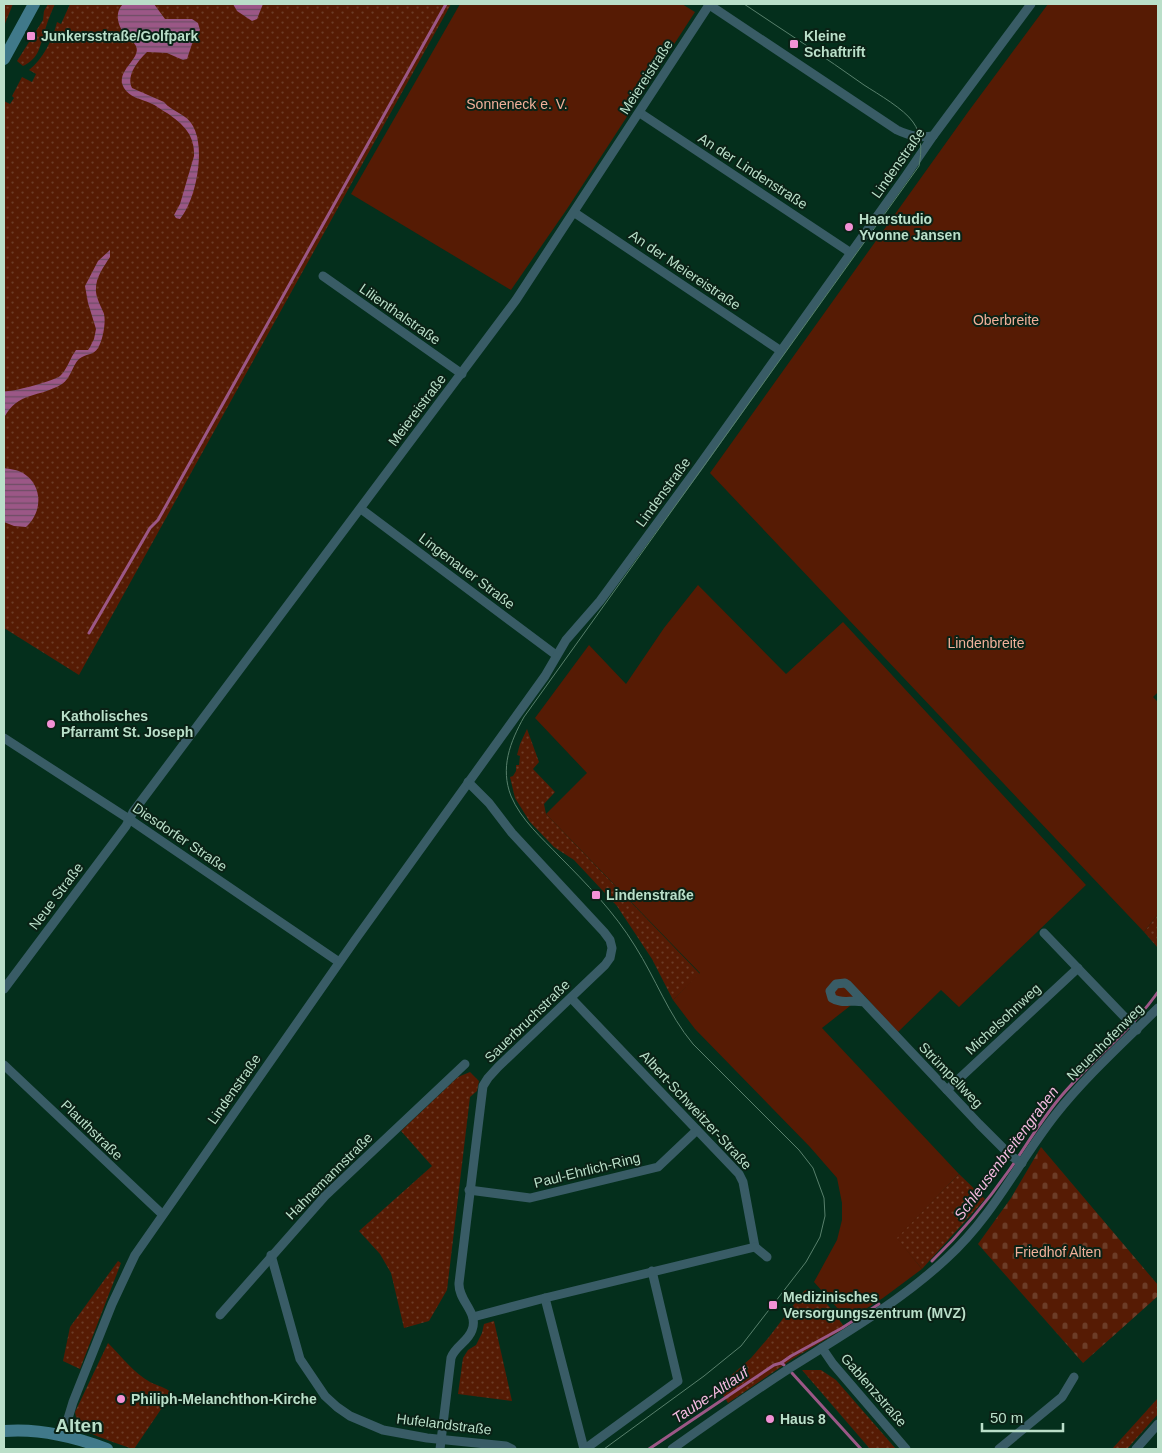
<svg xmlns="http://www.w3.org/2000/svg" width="1162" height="1453" font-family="Helvetica,sans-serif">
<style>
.grass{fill:url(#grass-dots)}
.cemetery{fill:url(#cemetery-stones)}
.garden{fill:#561b04}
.water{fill:url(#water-rules)}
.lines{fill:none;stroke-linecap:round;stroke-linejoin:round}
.stream{stroke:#9b5786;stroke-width:3}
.street{stroke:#395c66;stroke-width:9}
.secondary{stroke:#40798a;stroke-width:12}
.tram{stroke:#58806c;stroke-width:1}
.poi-dot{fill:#f391d5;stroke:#0a2216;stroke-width:2}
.labels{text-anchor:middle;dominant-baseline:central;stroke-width:4;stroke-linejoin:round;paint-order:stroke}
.poi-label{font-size:14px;font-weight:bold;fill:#badfc9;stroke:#0a2216;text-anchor:start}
.street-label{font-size:14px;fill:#badfc9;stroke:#0a2216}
.park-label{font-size:14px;fill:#f1b09a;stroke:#0a2216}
.water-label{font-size:15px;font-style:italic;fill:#f5bae0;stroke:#0a2216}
.district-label{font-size:19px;font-weight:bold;fill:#badfc9;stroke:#0a2216}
</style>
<defs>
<pattern id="grass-dots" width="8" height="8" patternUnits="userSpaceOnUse" patternTransform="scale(1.25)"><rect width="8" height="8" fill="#561b04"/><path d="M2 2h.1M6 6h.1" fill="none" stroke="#6c3c27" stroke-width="1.8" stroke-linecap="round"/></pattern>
<pattern id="cemetery-stones" width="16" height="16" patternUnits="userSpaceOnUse" patternTransform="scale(1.25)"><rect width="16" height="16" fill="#561b04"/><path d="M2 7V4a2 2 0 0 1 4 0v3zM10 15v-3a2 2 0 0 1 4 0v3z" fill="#6c3c27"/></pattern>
<pattern id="water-rules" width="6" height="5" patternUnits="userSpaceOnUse" patternTransform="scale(1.25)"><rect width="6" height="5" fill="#9b5786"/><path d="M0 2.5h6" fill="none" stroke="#6e4e65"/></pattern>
</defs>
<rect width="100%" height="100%" fill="#042f1c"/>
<g class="grass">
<path d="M4 4H13L4 26Z"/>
<path d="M48 4H55C51 13 48 20 45 30 40 45 40 58 23 66L17 61 43 20 44 11Z"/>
<path d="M70 4H451L79 675 4 628V101L10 104 14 98 12 96 22 77 32 82 36 74 29 70C43 59 53 39 57 22L61 24Z"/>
<path d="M527 729 539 762 533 769 555 792 544 804 546 814 700 974 673 1000 652 959 617 906 574 860 554 847 530 822 515 798 510 777 513 776 516 771V765H519L520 756 517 755 520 744Z"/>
<path d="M1158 914V948L1144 932Z"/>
<path d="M470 1072 479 1081 477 1091 470 1097 447 1290 429 1321 404 1328 391 1273 380 1254 359 1231 432 1166 401 1131 458 1077Z"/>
<path d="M959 1174 985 1199 922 1269 896 1238Z"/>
<path d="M118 1261 121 1263 80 1369 63 1361 70 1327Z"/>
<path d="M808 1289C824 1296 835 1314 845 1328L794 1358 728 1403 718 1387 751 1358 769 1337 804 1291Z"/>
<path d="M494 1321 512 1401 458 1394 463 1358 468 1350 476 1345 482 1333 484 1324Z"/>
<path d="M108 1343C121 1356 134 1373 150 1382 158 1386 165 1387 172 1393L134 1449C131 1449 85 1432 83 1430 78 1425 76 1418 75 1412Z"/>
<path d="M802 1370H821L836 1380 896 1449H870Z"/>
<path d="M1158 1398V1414L1127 1449H1112Z"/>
</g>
<path class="cemetery" d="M1041 1147 1158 1285V1296L1083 1363 978 1244 1011 1198Z"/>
<g class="garden">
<path d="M460 4H682L695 12 567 209 511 290 351 194Z"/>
<path d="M1048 4H1158V692L1153 697 1158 702V914L1144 932 710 473 968 112Z"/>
<path d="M698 585 786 674 843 622 1086 885 959 1007 941 990 897 1033 864 995 822 1028 959 1174 897 1238 922 1269 883 1298 848 1320 814 1282 837 1240 842 1220V1203L837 1178 810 1147 695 1029 673 1000 700 973 546 814 587 773 535 718 589 645 626 684 664 628Z"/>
</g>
<g class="water">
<path d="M123 4H154L165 19H192L198 23 200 30 193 41 187 59 183 60 167 53 147 52C138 61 126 75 132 88L164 102C172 112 187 114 193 126 206 149 196 200 180 219L176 218 174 215 180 204 194 156C195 135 183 124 167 113 161 110 156 105 150 103 141 99 129 97 124 88 114 71 142 59 136 46 134 42 131 41 128 38 119 29 113 14 123 4Z"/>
<path d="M233 4H263L257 19 252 21 237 11Z"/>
<path d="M110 250V257C103 268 95 278 96 292 97 300 101 306 104 314 106 322 103 340 98 348 93 356 86 353 79 359 72 366 71 378 62 384 39 398 18 391 4 418V391C10 393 54 381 60 376 67 370 70 358 76 350H88L90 347 94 339 96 329 88 303 85 286 98 261Z"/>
<path d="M4 468C10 469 18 470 23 473 44 486 42 513 26 527L14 526 4 522Z"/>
</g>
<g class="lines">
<g class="stream">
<path d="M89 633 150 528 158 520 446 4"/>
<path d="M932 1261C961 1233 987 1202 1010 1169 1026 1146 1040 1122 1058 1100 1089 1062 1129 1033 1158 992"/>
<path d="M781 1363 791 1356 842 1328 879 1304"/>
<path d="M792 1373 861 1449"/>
<path d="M649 1449 774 1365 781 1363 784 1365"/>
</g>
<g class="street">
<path d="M708 4 897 130C910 136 919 138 933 136"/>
<path d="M640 113 851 253"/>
<path d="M575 213 781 351"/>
<path d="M323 276 462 374"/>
<path d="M361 509 556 655"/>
<path d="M4 738 129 819 339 962"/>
<path d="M1044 933 1137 1030"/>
<path d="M4 989 126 826 133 812 516 300 709 5"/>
<path d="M571 998 739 1174 743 1182 755 1247"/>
<path d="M863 1002C852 999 842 1005 832 998L830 991 836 984 845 983 848 985 979 1124 1011 1156 1022 1163"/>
<path d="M4 1065 162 1214"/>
<path d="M947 1090 1078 968"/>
<path d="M469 1190 530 1198 658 1167 697 1130"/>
<path d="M755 1247 767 1257"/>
<path d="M271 1255 300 1359 325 1396 337 1407 350 1416 383 1430 427 1438 506 1446 512 1449"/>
<path d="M545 1298 584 1449"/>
<path d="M220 1315 325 1196 465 1064"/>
<path d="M473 1317 545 1298 755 1247"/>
<path d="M822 1348 833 1364 906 1449"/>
<path d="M63 1435 73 1402 112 1304 135 1255 355 940 545 676 566 640 600 601 699 466 905 177 933 136 1031 4"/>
<path d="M440 1449 451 1358C455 1346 468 1342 472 1330 479 1312 458 1301 459 1283L483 1086 488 1078 498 1067 605 965 610 958 612 948 610 940 604 932 512 833 489 803 468 782"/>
<path d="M585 1449 678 1381 652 1271"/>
<path d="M672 1449C711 1421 750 1394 790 1368 844 1334 901 1301 947 1258 994 1215 1018 1162 1056 1114 1087 1075 1124 1042 1158 1008"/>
<path d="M999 1449 1062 1397 1074 1377"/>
<path d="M1136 1449 1158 1424"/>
</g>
<g class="secondary">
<path d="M4 59 34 4"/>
<path d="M4 1431C40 1428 73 1436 107 1449"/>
</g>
<path class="tram" d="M604 1449 704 1376 741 1346 806 1262 820 1237 825 1216 824 1198 813 1168 799 1150 693 1044C668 1014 656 979 635 946 615 913 586 883 559 856 542 838 521 820 511 796 500 768 510 742 524 717L919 166C922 151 922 134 913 122 904 109 878 94 864 85 825 57 784 31 744 4"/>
</g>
<g class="poi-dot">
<rect x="26" y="31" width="10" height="10" rx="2.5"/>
<rect x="789" y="39" width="10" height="10" rx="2.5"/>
<circle cx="849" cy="227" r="5"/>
<circle cx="51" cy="724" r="5"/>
<rect x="591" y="890" width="10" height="10" rx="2.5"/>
<rect x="768" y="1300" width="10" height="10" rx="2.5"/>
<circle cx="121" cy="1399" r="5"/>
<circle cx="770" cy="1419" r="5"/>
</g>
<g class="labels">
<g class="poi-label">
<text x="41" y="36">Junkersstraße/Golfpark</text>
<text x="804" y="36">Kleine<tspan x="804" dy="16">Schaftrift</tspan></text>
<text x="859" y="219">Haarstudio<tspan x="859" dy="16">Yvonne Jansen</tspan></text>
<text x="61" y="716">Katholisches<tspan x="61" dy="16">Pfarramt St. Joseph</tspan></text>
<text x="606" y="895">Lindenstraße</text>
<text x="783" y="1297">Medizinisches<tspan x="783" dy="16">Versorgungszentrum (MVZ)</tspan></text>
<text x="131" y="1399">Philiph-Melanchthon-Kirche</text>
<text x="780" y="1419">Haus 8</text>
</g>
<g class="street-label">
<text transform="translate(646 77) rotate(-57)">Meiereistraße</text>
<text transform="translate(898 163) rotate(-55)">Lindenstraße</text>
<text transform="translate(753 171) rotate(33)">An der Lindenstraße</text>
<text transform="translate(685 270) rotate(34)">An der Meiereistraße</text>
<text transform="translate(400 314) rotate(35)">Lilienthalstraße</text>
<text transform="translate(417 410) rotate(-53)">Meiereistraße</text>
<text transform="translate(663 492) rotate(-54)">Lindenstraße</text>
<text transform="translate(467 571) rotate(37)">Lingenauer Straße</text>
<text transform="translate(180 837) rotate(34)">Diesdorfer Straße</text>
<text transform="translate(56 896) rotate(-53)">Neue Straße</text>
<text transform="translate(1003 1019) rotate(-43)">Michelsohnweg</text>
<text transform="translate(527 1021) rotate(-44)">Sauerbruchstraße</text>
<text transform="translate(1105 1042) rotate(-45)">Neuenhofenweg</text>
<text transform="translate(951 1075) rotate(46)">Strümpellweg</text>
<text transform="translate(234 1089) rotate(-55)">Lindenstraße</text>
<text transform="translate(696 1110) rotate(47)">Albert-Schweitzer-Straße</text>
<text transform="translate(92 1130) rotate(44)">Plauthstraße</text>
<text transform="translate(587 1170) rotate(-14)">Paul-Ehrlich-Ring</text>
<text transform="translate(329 1176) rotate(-45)">Hahnemannstraße</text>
<text transform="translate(874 1390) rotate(49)">Gablenzstraße</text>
<text transform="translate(444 1424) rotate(7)">Hufelandstraße</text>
</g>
<g class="park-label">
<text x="517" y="104">Sonneneck e. V.</text>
<text x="1006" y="320">Oberbreite</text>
<text x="986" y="643">Lindenbreite</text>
<text x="1058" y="1252">Friedhof Alten</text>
</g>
<g class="water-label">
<text transform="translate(1006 1153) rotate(-53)">Schleusenbreitengraben</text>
<text transform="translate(710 1395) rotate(-34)">Taube-Altlauf</text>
</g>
<g class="district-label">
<text x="79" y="1425">Alten</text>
</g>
</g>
<rect width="1162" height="1453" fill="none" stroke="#badfc9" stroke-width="10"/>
<path d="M982 1423v8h81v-8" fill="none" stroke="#badfc9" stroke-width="2.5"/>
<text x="990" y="1423" font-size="15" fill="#badfc9" stroke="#0a2216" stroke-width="4" paint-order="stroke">50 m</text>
</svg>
